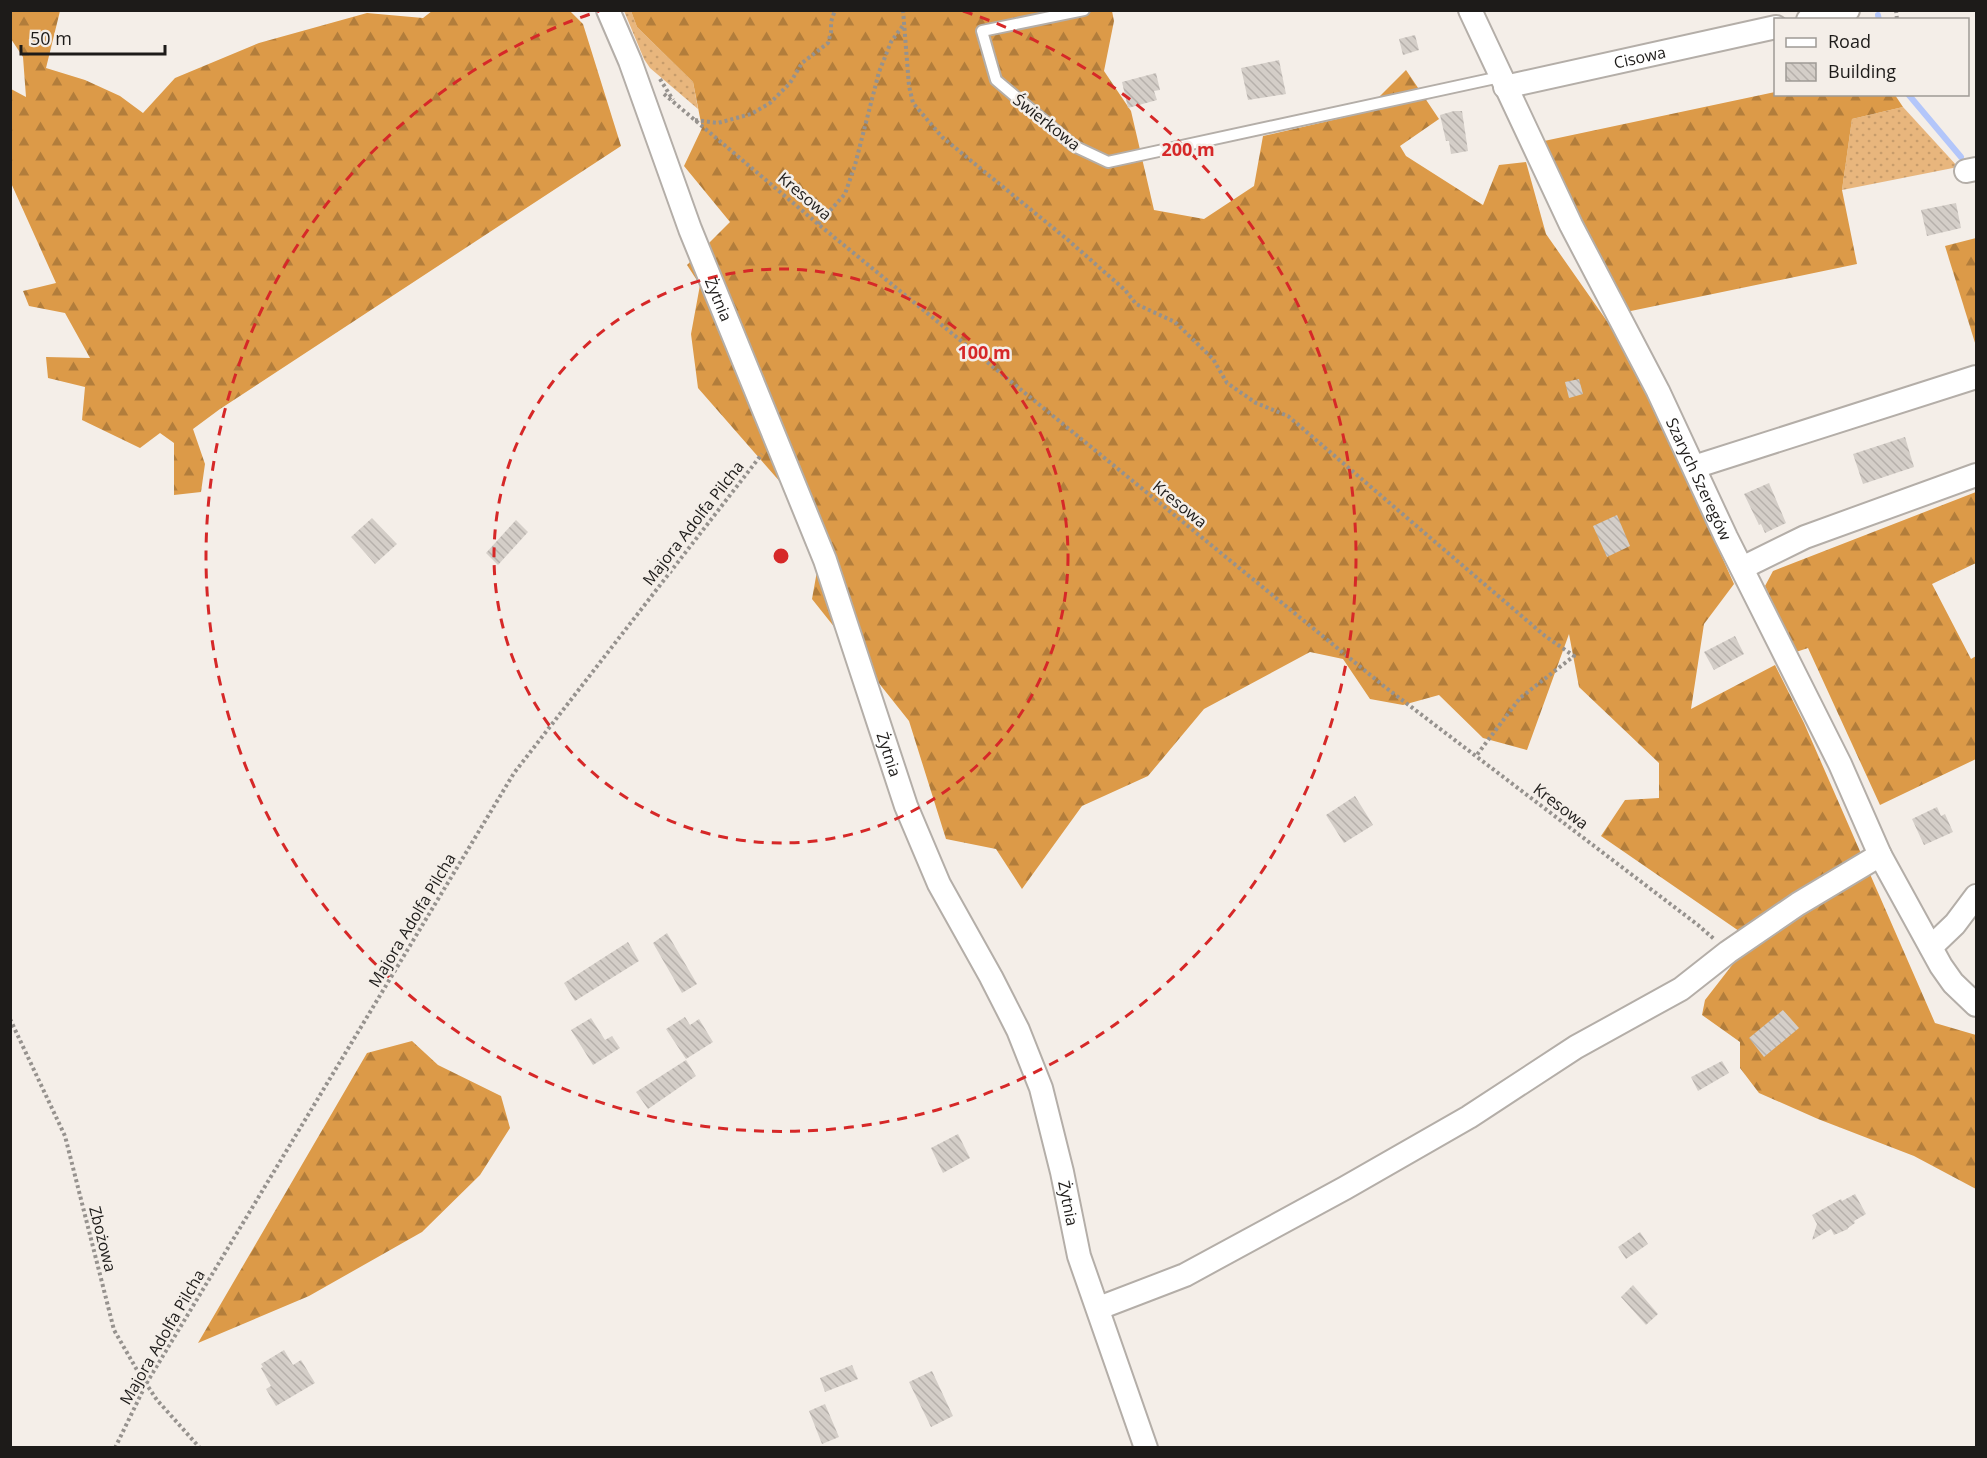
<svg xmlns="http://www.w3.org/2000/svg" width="1987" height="1458" font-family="'Open Sans',sans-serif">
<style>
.grass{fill:url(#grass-dots)}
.forest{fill:url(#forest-firs)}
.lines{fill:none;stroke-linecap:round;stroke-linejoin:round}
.stream{stroke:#b3c6fa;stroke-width:6}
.building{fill:url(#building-back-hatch)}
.lane-casing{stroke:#b4aea8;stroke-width:14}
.street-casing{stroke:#b4aea8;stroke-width:26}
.path{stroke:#96928e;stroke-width:4;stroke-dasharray:3 3;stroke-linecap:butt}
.lane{stroke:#fff;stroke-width:10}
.street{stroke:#fff;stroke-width:22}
.ring{fill:none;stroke:#d62828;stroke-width:3;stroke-dasharray:10 8}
.labels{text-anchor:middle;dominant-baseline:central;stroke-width:5;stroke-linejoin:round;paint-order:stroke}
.street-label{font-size:16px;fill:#1d1b19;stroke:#f4eee8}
.centre{fill:#d62828;stroke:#f4eee8;stroke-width:3}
.ring-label{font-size:18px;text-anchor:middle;font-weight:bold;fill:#d62828;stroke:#f4eee8;stroke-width:5;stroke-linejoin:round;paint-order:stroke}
</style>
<defs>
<pattern id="grass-dots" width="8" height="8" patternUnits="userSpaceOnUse" patternTransform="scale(1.5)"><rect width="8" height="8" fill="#e8b67d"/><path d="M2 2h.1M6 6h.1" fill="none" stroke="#c79c6b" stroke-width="1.8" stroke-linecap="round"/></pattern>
<pattern id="forest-firs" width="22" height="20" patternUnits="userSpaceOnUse" patternTransform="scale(1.5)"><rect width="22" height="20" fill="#dc9a48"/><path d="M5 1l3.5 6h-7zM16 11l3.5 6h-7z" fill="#b27d3b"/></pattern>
<pattern id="building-back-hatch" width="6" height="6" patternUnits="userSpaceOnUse" patternTransform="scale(1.5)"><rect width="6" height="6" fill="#d4cec8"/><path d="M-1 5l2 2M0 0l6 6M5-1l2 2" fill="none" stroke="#b6b0ab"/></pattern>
</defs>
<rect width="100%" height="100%" fill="#f4eee8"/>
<g class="grass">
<path d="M624 11H631L637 27 693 82 698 109 650 68 644 59Z"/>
<path d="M1903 107 1958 167 1842 190 1852 119Z"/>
</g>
<g class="forest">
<path d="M11 10 60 11 46 68 85 80 120 96 143 113 175 78 259 43 367 13 423 18 432 11H570L583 24 621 146 220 409 193 429 205 464 201 492 174 495V443L160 433 140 448 82 420 85 387 48 378 46 357 90 358 65 313 29 306 23 291 56 283 11 183V89L26 97 23 57 11 39Z"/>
<path d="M631 11H1112L1114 21 1104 71 1131 111 1154 210 1204 219 1254 186 1263 136 1363 113 1406 70 1439 119 1400 146 1406 156 1483 205 1499 165 1526 162 1546 234 1616 334 1673 447 1734 584 1704 624 1691 709 1775 665 1804 723 1935 1023 1976 1035V1189L1914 1156 1818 1119 1759 1093 1740 1068V1042L1702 1015 1705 1000 1743 951 1739 931 1601 836 1625 800 1659 798V763L1579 687 1569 634 1527 750 1483 738 1439 695 1403 705 1370 699 1343 659 1310 652 1204 709 1148 776 1082 806 1022 889 996 849 946 839 909 721 812 599 824 532 698 388 691 334 700 285 687 265 730 222 684 166 702 128 693 82 637 27Z"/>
<path d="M1775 92 1776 94 1895 95 1903 107 1852 119 1842 190 1857 264 1626 312 1591 247 1544 141Z"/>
<path d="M1976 238V346L1945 246Z"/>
<path d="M1976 492V563L1932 584 1971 659 1976 656V759L1880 805 1808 648 1796 652 1765 586 1773 571Z"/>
<path d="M412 1041 438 1065 501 1096 510 1128 480 1175 422 1232 309 1296 198 1343 367 1053Z"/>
</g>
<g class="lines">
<g class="stream">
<path d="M1878 15 1879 20"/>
<path d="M1908 94 1961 157"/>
</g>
</g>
<g class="building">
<path d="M1415 35 1419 50 1403 55 1399 39Z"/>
<path d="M1279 60 1286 94 1248 100 1241 68Z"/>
<path d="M1156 73 1160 90 1154 91 1157 100 1128 108 1122 82Z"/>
<path d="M1454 111H1462L1468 151 1451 154 1449 141H1446L1440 115Z"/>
<path d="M1956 203 1961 228 1927 236 1921 210Z"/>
<path d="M1579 379 1583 394 1569 398 1565 382Z"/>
<path d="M1905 437 1914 467 1863 484 1853 454Z"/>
<path d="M1769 483 1786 523 1765 533 1761 524 1759 525 1744 494Z"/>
<path d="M1617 515 1630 546 1607 557 1593 526Z"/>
<path d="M372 518 397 544 375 564 351 537Z"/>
<path d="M516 520 528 532 498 565 486 553Z"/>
<path d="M1735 636 1744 654 1714 670 1704 652Z"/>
<path d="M1355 796 1373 825 1344 843 1326 815Z"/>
<path d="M1937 807 1941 816 1945 814 1953 832 1924 845 1912 819Z"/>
<path d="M667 933 697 984 682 993 653 943Z"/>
<path d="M628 942 639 961 575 1001 564 983Z"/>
<path d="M1783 1010 1799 1028 1764 1057 1749 1038Z"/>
<path d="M685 1017 690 1025 699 1019 713 1042 686 1059 666 1029Z"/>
<path d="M591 1018 605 1040 612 1036 620 1048 593 1065 571 1030Z"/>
<path d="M686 1060 696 1076 648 1109 636 1092Z"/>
<path d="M1722 1061 1729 1073 1698 1091 1691 1077Z"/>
<path d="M958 1134 970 1158 943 1173 931 1148Z"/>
<path d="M1855 1194 1866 1214 1854 1221 1855 1223 1848 1228V1229L1834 1235 1831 1229 1812 1240 1817 1224 1812 1215 1841 1199 1842 1201Z"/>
<path d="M1640 1232 1648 1244 1626 1259 1618 1247Z"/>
<path d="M1633 1285 1658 1314 1646 1325 1621 1297Z"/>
<path d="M284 1350 293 1365 301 1360 315 1383 276 1406 266 1389 271 1386 261 1368 263 1367 261 1364Z"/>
<path d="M852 1365 858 1379 825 1392 820 1378Z"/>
<path d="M932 1371 953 1416 931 1427 909 1382Z"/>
<path d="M825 1404 839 1437 822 1444 809 1411Z"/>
</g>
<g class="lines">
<defs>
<path id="lane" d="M1084 10 982 31 996 80 1074 146 1108 162 1500 77"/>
<g id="street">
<path id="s1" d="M608 10 630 61 690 229 825 560 906 806 939 884 991 977 1018 1030 1041 1088 1062 1172 1079 1256 1146 1448"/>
<path id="s2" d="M1470 10 1571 225 1658 391 1726 537 1840 764 1880 855 1941 966 1953 983 1976 1005"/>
<path d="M1808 20 1848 10"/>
<path id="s3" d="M1505 87 1776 27"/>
<path d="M1966 171 1976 169"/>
<path d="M1694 467 1976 377"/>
<path d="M1742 568 1805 537 1976 475"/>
<path d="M1931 947 1955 924 1976 896"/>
<path d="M1099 1308 1185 1275 1345 1188 1469 1117 1576 1047 1681 989 1728 952 1798 904 1880 855"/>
</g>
</defs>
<use href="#lane" class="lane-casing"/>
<use href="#street" class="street-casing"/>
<g class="path">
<path d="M903 10 909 86 913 103 942 137 1068 240 1125 290 1136 304 1175 322 1213 359 1227 383 1256 403 1288 416 1545 636 1574 656 1520 698 1476 756"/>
<path d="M1896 10 1897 20"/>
<path d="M660 79 673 100"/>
<path d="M664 94 818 224 1385 687 1698 925 1714 939"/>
<path d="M695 120 718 123 751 114 770 103 790 83 802 63 828 43 831 32V22L835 10"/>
<path d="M818 224 845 194 855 165 879 72 891 42 904 24"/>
<path d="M10 1019 65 1136 114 1330 137 1370 157 1400 200 1448"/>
<path d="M115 1448 146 1384 514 773 762 454"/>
</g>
<use href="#lane" class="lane"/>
<use href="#street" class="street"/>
</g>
<g class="ring">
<circle cx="781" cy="556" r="287"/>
<path d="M963 11A575 575 0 1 1 599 11"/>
</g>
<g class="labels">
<g class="street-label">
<text stroke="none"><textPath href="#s3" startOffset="138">Cisowa</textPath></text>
<text transform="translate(1047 122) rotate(38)">Świerkowa</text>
<text transform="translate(805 196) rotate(40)">Kresowa</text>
<text stroke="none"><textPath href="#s1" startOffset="310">Żytnia</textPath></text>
<text stroke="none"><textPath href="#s2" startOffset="522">Szarych Szeregów</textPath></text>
<text transform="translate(1180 504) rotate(39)">Kresowa</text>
<text transform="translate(693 523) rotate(-52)">Majora Adolfa Pilcha</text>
<text stroke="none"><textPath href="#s1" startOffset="796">Żytnia</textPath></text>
<text transform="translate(1561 806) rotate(37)">Kresowa</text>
<text transform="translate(412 920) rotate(-59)">Majora Adolfa Pilcha</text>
<text stroke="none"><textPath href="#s1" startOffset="1282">Żytnia</textPath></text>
<text transform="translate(103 1239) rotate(76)">Zbożowa</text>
<text transform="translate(162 1337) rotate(-60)">Majora Adolfa Pilcha</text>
</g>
</g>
<circle cx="781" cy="556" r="9" class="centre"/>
<g class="ring-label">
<text x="1188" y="156">200 m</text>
<text x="984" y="359">100 m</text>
</g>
<rect width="1987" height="1458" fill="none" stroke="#1d1b19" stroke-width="24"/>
<rect x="1774" y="18" width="195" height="78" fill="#f4eee8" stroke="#9e9a95" stroke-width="1.5"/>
<rect x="1786" y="38" width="30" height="9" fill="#ffffff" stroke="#9e9a95" stroke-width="1.5"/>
<text x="1828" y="48" font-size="18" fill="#1d1b19">Road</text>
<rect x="1786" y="63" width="30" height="18" fill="url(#building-back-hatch)" stroke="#9e9a95" stroke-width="1.5"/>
<text x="1828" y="78" font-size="18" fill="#1d1b19">Building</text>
<path d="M21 45v9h144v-9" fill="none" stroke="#1d1b19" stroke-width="3"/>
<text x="30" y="45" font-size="18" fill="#1d1b19" stroke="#f4eee8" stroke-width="4.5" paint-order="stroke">50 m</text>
</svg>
